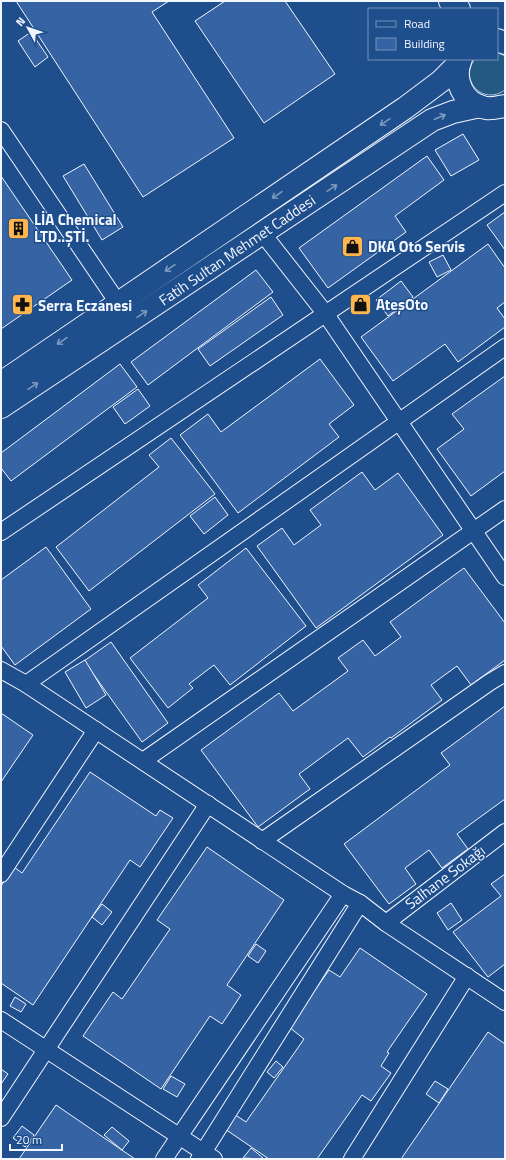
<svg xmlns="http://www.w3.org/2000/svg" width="506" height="1160" font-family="'Titillium Web',sans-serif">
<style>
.green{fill:#245a82;stroke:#a8bbd7}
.building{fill:#3563a3;stroke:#f2f6ff}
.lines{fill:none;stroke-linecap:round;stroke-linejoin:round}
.street-casing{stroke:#f2f6ff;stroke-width:18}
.secondary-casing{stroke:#f2f6ff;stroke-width:24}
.street{stroke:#1f4e8c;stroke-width:16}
.secondary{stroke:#1f4e8c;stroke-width:22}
.oneway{stroke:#7e9ac0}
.labels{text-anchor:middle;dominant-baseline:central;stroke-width:3;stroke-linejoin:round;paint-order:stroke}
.poi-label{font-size:15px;font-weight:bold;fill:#f2f6ff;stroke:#1f4e8c;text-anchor:start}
.street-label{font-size:15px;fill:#f2f6ff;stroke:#1f4e8c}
</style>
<rect width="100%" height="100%" fill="#1f4e8c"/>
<path class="green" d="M497 52 505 56V90C483 106 458 80 475 59H497Z"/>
<g class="building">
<path d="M16 1H169L152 12 234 138 143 197Z"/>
<path d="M225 1H285L335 74 264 123 195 21Z"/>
<path d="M31 32 48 57 35 67 18 41Z"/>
<path d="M463 134 479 160 451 176 435 150Z"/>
<path d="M427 156 444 180 395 216 406 232 328 288 299 248Z"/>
<path d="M84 164 123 227 102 240 63 176Z"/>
<path d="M1 176 72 280 1 329Z"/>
<path d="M505 212V250L487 225Z"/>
<path d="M488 244 505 268V302L497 308 505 319V327L458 362 445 344 393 381 361 337Z"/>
<path d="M443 255 451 270 437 277 429 262Z"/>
<path d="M256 270 273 292 148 385 131 362Z"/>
<path d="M401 281 413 297 388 316 376 300Z"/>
<path d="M271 297 283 315 210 366 198 349Z"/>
<path d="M320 359 354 405 329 424 339 437 238 513 180 435 208 414 221 432Z"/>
<path d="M120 364 137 387 11 481 1 468V453Z"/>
<path d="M505 376V471L471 496 437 449 464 429 452 414Z"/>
<path d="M138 389 150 406 125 424 113 407Z"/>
<path d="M171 438 215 494 89 591 56 547 159 467 149 455Z"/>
<path d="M362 472 375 490 398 473 443 535 316 628 257 546 282 528 294 545 321 525 310 510Z"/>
<path d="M215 497 228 515 204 534 190 516Z"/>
<path d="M46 547 91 609 15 665 1 646V580Z"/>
<path d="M246 548 306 626 230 685 214 665 189 684 193 688 168 708 130 658 208 598 198 585Z"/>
<path d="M464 568 505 623V660L471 685 457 666 431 685 442 700 391 738 390 737 363 757 348 738 299 774 310 789 258 827 201 750 279 693 293 711 348 671 338 658 363 640 375 656 401 637 390 622Z"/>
<path d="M111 642 168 723 142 742 84 661Z"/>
<path d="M85 660 106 695 86 708 65 672Z"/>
<path d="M505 706V799L457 834 468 849 442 868 429 850 405 868 416 884 389 904 344 844 450 765 441 753Z"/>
<path d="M1 713 33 735 1 782Z"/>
<path d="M90 772 156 816 160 810 173 818 140 867 130 860 33 1005 1 983V886L14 867 22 873Z"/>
<path d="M207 847 284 900 227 985 241 995 222 1024 210 1016 161 1089 83 1036 113 992 122 999 170 929 157 920Z"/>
<path d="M505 874V964L488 977 453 932 501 896 491 884Z"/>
<path d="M451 903 462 920 448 930 437 913Z"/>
<path d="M102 904 112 912 102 925 92 917Z"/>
<path d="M256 944 266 951 258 963 248 956Z"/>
<path d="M360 948 427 994 387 1052 389 1053 381 1066 391 1073 371 1101 362 1095 317 1159H269L225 1129 234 1114 246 1122 304 1039 289 1027 329 970 340 977Z"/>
<path d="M15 997 26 1004 21 1012 10 1006Z"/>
<path d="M488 1032 505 1044V1159H401Z"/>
<path d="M276 1061 283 1067 274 1078 267 1072Z"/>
<path d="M1 1069 8 1074 1 1084Z"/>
<path d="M171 1076 185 1084 177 1097 163 1089Z"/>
<path d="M435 1081 448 1089 439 1103 426 1094Z"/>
<path d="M56 1105 135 1159H19Z"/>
<path d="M22 1126 34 1135 25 1147 13 1138Z"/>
<path d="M112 1127 129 1141 122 1150 104 1135Z"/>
<path d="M251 1148 263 1158 262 1159 243 1158Z"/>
</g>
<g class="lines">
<defs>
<g id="street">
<path d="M1 130 118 303"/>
<path d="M263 234 325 313 505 577"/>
<path d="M1 532 505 193"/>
<path d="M1 670 26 684 343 894 360 903 386 923 505 1002"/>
<path d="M26 684 505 347"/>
<path d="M143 761 505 509"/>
<path d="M262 841 490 682 505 673"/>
<path d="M1 874 96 730"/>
<path d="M386 923 505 832"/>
<path d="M1 1020 214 1159"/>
<path d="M1 1118 208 804"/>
<path d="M164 1159 343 894"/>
<path d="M199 1159 360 903"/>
<path d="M352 1159 467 976"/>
</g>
<g id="secondary">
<path d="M450 1 459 9"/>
<path d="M497 40 505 43"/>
<path d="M461 59C452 79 463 104 486 108 493 109 499 107 505 106"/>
<path d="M1 383 405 108 441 81 459 63"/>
<path d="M1 407 432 120 453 112 480 106"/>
</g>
</defs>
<use href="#street" class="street-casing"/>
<use href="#secondary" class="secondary-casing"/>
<use href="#street" class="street"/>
<use href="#secondary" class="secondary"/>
</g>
<defs><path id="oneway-shaft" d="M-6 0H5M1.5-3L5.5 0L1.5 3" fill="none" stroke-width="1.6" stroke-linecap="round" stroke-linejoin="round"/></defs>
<g class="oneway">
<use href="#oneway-shaft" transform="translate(440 117) rotate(-23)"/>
<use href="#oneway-shaft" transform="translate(385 122) rotate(146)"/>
<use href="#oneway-shaft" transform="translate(332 188) rotate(-34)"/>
<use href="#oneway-shaft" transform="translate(277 195) rotate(146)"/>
<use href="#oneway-shaft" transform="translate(170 268) rotate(146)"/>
<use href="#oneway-shaft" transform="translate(142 314) rotate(-34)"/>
<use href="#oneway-shaft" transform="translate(62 341) rotate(146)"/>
<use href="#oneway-shaft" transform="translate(33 386) rotate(-34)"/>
</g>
<defs>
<symbol id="building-square" viewBox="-11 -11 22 22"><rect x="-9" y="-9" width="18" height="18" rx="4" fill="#ffb74d" stroke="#1f4e8c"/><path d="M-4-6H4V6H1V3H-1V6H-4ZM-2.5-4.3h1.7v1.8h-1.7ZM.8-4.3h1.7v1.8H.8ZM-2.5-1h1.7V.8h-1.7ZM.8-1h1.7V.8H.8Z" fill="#111"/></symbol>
<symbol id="shop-square" viewBox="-11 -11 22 22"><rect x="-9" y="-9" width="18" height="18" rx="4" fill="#ffb74d" stroke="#1f4e8c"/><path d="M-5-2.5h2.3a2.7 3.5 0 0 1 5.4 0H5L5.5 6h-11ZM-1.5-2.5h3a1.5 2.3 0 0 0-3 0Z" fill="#111"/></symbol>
<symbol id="pharmacy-square" viewBox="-11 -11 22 22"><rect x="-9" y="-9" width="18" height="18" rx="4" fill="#ffb74d" stroke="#1f4e8c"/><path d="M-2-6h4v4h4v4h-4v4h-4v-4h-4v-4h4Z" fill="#111"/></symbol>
</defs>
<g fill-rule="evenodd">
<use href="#building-square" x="6" y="216" width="25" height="25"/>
<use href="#shop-square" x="340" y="234" width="25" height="25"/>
<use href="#shop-square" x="348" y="292" width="25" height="25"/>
<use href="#pharmacy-square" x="10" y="292" width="25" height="25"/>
</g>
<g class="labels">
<g class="poi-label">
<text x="34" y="219">LİA Chemical<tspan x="34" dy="17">LTD..ŞTİ.</tspan></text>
<text x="368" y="246">DKA Oto Servis</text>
<text x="376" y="304">AteşOto</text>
<text x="38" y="305">Serra Eczanesi</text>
</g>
<g class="street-label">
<text transform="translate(237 250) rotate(-34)">Fatih Sultan Mehmet Caddesi</text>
<text transform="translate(445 877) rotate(-37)">Salhane Sokağı</text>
</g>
</g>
<rect width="506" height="1160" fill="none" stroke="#f2f6ff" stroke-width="4"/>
<rect x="368" y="8" width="130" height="52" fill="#1f4e8c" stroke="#7391ba"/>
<rect x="376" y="21" width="20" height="6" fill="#1f4e8c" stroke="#7391ba"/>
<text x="404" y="28" font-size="12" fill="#f2f6ff">Road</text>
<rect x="376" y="38" width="20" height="12" fill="#3563a3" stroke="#7391ba"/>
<text x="404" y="48" font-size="12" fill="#f2f6ff">Building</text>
<g transform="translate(28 28) rotate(310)" stroke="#1f4e8c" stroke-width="3" paint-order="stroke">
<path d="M0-3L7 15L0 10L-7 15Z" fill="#f2f6ff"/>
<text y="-6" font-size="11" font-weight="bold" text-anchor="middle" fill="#f2f6ff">N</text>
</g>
<path d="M10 1144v6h52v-6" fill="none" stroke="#f2f6ff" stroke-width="2"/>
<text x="16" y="1144" font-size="12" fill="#f2f6ff" stroke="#1f4e8c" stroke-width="3" paint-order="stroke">20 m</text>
</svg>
